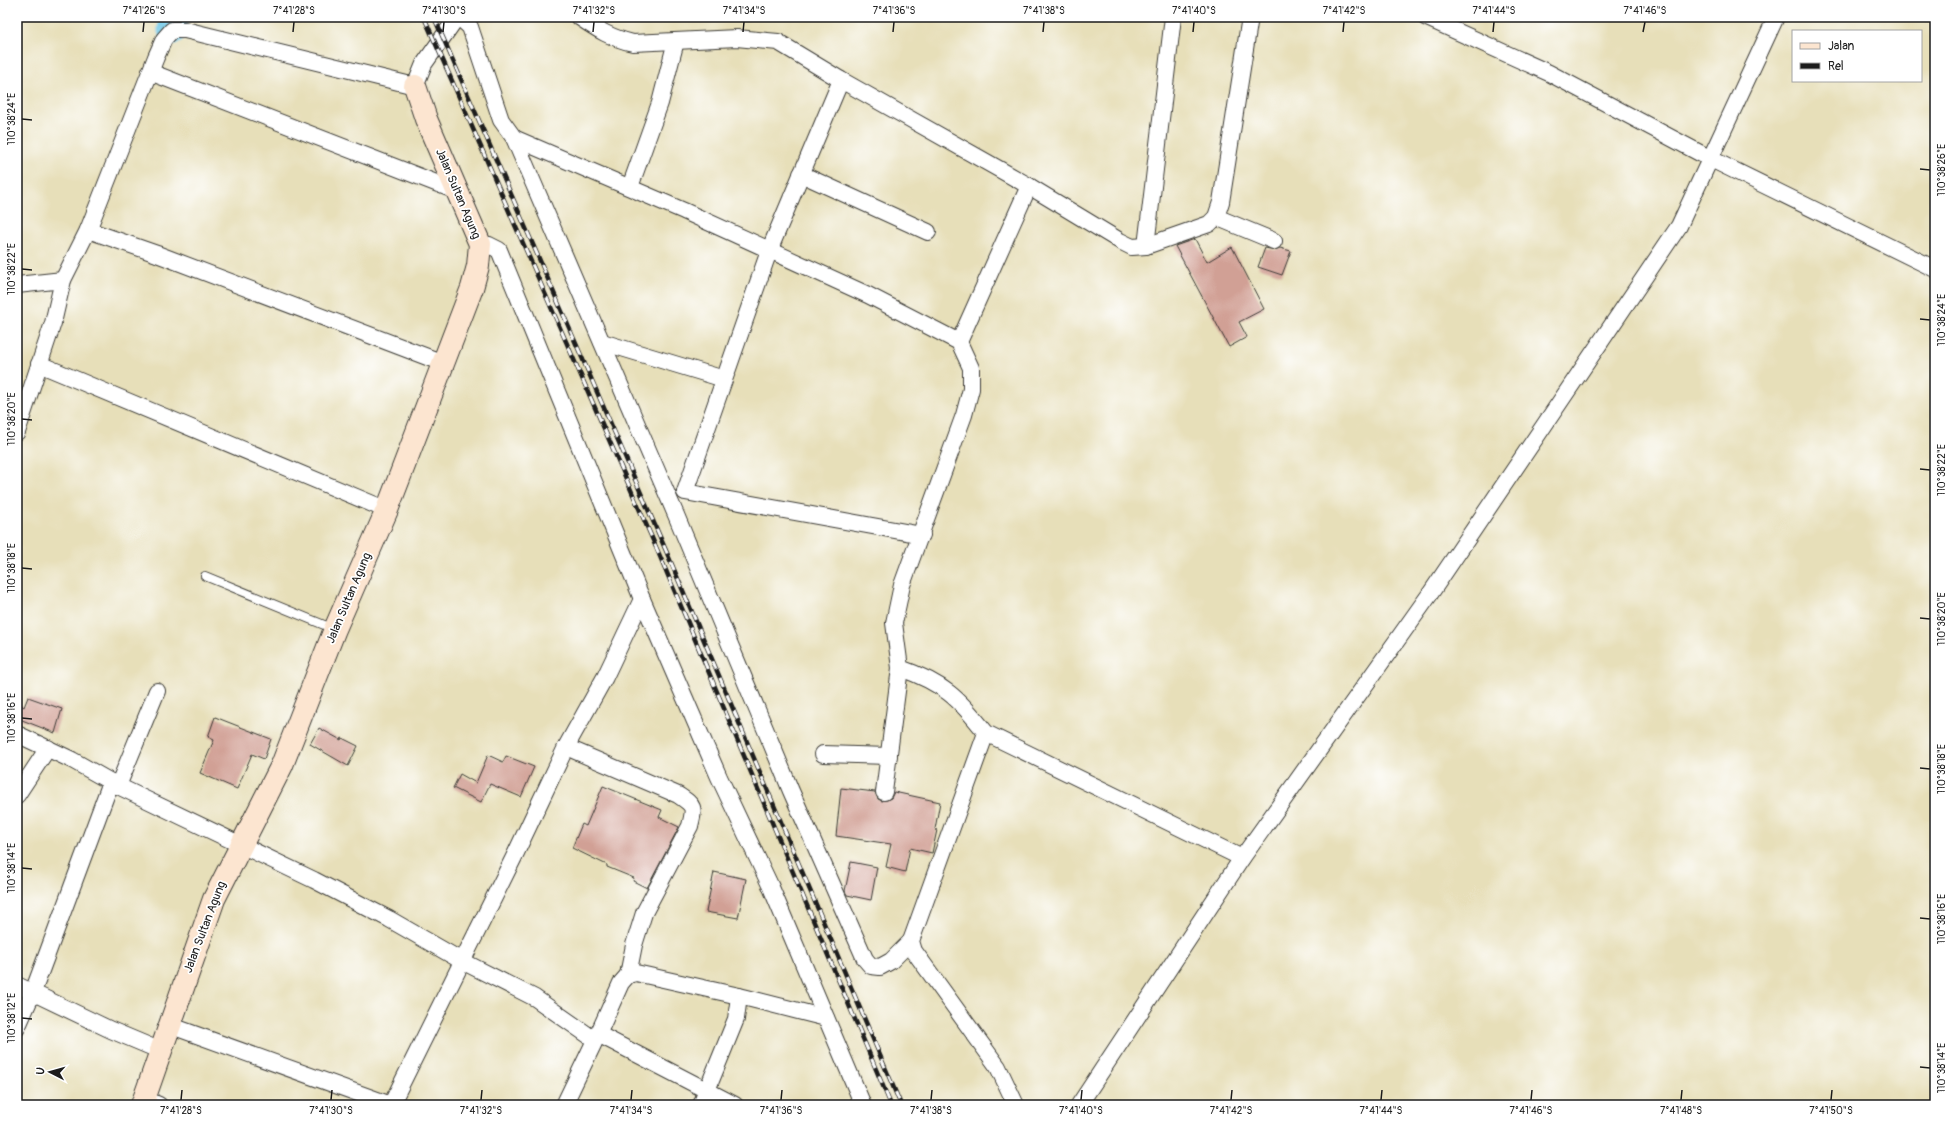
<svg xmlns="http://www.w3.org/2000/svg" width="1952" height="1122" font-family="Pangolin,sans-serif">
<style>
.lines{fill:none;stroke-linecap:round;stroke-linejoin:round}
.river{stroke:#68c5e6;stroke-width:29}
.building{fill:#d1a095}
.lane-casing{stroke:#3a3934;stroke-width:10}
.street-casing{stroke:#3a3934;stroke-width:18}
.secondary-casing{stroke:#3a3934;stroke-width:24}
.lane{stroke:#fff;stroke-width:8}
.street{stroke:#fff;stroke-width:16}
.secondary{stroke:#fce5d0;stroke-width:22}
.rail-casing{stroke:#1c1c1c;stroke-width:4.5}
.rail{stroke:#fff;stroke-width:3;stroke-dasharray:9;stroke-linecap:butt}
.ticks{fill:none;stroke:#1c1c1c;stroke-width:1.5}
.labels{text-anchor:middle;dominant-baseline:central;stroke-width:3.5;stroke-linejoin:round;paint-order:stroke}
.street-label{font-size:12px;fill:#1c1c1c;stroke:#fff}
.neatline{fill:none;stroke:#1c1c1c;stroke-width:1.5}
.ticks-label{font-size:10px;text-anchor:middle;fill:#1c1c1c}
</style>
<rect width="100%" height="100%" fill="#fff"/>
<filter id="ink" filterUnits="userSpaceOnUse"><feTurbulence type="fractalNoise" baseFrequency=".025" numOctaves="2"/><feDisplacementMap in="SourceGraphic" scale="8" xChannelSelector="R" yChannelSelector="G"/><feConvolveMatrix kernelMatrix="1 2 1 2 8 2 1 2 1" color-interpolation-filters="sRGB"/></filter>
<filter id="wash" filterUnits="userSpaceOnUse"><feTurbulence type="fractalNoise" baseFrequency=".012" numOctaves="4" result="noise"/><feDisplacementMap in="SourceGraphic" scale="16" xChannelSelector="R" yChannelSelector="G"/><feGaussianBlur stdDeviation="0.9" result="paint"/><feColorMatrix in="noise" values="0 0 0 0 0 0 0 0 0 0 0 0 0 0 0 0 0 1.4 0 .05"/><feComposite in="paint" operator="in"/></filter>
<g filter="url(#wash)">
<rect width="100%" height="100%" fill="#e7dfb9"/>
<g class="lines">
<path class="river" d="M172 30 174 17"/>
</g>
<g id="blocks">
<g class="building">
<path d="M1195 239 1207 262 1232 247 1264 309 1239 322 1247 337 1229 347 1175 246Z"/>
<path d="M1265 248 1275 250 1280 248 1291 251 1282 275 1258 267Z"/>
<path d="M28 697 62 709 55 733 17 718V703L24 707Z"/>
<path d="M215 717 271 739 264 759 252 754 237 789 200 773 214 740 208 737Z"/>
<path d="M319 728 341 740 342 738 358 746 348 766 310 744Z"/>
<path d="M488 755 503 762 506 756 534 767 521 797 490 784 481 802 453 788 460 774 476 783Z"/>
<path d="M603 786 662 810 659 817 679 827 647 888 633 881 634 878 607 867V865L572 848 582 824 586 826Z"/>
<path d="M841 788 875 792 878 799 882 801 891 798 894 792 940 802 935 829 937 830 932 853 910 848 905 872 886 867 891 844 836 836Z"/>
<path d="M851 862 877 867 871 900 847 895 845 891Z"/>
<path d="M714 872 746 879 738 918 706 912Z"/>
</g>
</g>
</g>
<g filter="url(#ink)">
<use href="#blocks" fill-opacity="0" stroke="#3a3934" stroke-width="1"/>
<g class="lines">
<defs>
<path id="lane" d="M205 576 334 629"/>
<g id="street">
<path d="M459 17 470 27 501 120 514 138 676 515 791 791 865 959 871 966 880 967 891 961 911 941"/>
<path d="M579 17C598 30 611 38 633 43L737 38 778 42 841 80 1029 186 1120 241 1132 247 1146 246 1209 224 1216 217 1221 202 1250 17"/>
<path d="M1425 17 1549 73 1711 159 1935 269"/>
<path d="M150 72 459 192"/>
<path d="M841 80 769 251 685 492 922 535"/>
<path d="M514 138 684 211 868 295 959 342 971 368V389L964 415 902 585 894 623 900 668C943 683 959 698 986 733L1242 858"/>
<path d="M801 174 928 232"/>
<path d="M630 187 660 103 676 41"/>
<path d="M1216 217 1274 241"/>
<path d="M88 230 157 254 443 363"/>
<path d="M480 244 489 245 499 250 642 599 719 777 770 885 863 1105"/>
<path d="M1146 246 1173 17"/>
<path d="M17 285 63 280"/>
<path d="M602 342 724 379"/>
<path d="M959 342 1029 186"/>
<path d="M39 364 387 510"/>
<path d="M17 432 53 323 63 280 88 230 156 57 164 39 172 30H185L415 86 424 64 457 17"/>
<path d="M986 733 911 941 914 951 998 1067 1016 1105"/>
<path d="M17 734 72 760 118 786 314 880 389 919 462 961 535 998 595 1040"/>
<path d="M566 747 678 795C694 806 695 806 690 826L644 913 634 945 628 975"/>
<path d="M823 754 889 756"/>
<path d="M118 786 157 691"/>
<path d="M884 792 900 668"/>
<path d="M17 795 48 748"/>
<path d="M17 985 111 1030 161 1051"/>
<path d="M739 996 826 1018"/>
<path d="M169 1025 391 1105"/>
<path d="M17 1028 33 992 111 782"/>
<path d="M598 1034 735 1105"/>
<path d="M145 1099 159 1105"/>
<path d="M391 1105 514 857 566 747 605 677 642 599"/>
<path d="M564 1105 600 1030 621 983 628 975 636 973 739 996 736 1019 701 1105"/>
<path d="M1079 1105 1242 858 1430 594 1679 226 1776 17"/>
</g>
<path id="secondary" d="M142 1105 214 899 282 765 335 629 387 510 472 288 478 266 480 244 426 119 415 86"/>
</defs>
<use href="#lane" class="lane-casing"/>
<use href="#street" class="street-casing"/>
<use href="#secondary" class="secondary-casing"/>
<use href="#lane" class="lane"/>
<use href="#street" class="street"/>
<use href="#secondary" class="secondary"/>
<defs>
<g id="rail">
<path d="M424 17 659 554 891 1105"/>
<path d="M434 17 667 553 901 1105"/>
</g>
</defs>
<use href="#rail" class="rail-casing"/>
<use href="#rail" class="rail"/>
</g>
</g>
<path class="ticks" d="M143 32 144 22M293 32 294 22M443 32 444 22M593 32 594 22M743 32 744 22M893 32 894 22M1043 32 1044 22M1193 32 1194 22M1343 32 1344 22M1493 32 1494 22M1643 32 1645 22M22 119 32 120M1920 169 1930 170M22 269 32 270M1920 319 1930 320M22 419 32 420M1920 469 1930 470M22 568 32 569M1920 618 1930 619M22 718 32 719M1920 768 1930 769M22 868 32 869M1920 918 1930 919M22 1018 32 1019M1920 1067 1930 1068M181 1100 182 1090M331 1100 332 1090M481 1100 482 1090M631 1100 632 1090M781 1100 782 1090M931 1100 932 1090M1081 1100 1082 1090M1231 1100 1232 1090M1381 1100 1382 1090M1531 1100 1532 1090M1681 1100 1682 1090M1831 1100 1832 1090"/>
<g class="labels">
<g class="street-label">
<text transform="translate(458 194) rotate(67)">Jalan Sultan Agung</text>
<text transform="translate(349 598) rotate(-67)">Jalan Sultan Agung</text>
<text transform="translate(205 927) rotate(-69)">Jalan Sultan Agung</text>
</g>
</g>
<rect width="1952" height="1122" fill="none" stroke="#fff" stroke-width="44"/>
<rect x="1792" y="30" width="130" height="52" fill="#ffffff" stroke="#a4a4a4"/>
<rect x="1800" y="43" width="20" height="6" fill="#fce5d0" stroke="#a4a4a4"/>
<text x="1828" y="50" font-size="12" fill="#1c1c1c">Jalan</text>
<rect x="1800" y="63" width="20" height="6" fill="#1c1c1c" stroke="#a4a4a4"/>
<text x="1828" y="70" font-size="12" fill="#1c1c1c">Rel</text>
<g transform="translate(50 1072) rotate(276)" stroke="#ffffff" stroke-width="3" paint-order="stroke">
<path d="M0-3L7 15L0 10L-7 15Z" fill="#1c1c1c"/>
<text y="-6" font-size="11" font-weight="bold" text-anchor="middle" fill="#1c1c1c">U</text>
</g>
<rect x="22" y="22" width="1908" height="1078" class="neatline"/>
<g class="ticks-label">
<text x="144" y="14">7°41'26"S</text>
<text x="294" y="14">7°41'28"S</text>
<text x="444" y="14">7°41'30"S</text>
<text x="594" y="14">7°41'32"S</text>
<text x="744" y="14">7°41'34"S</text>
<text x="894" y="14">7°41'36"S</text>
<text x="1044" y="14">7°41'38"S</text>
<text x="1194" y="14">7°41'40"S</text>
<text x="1344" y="14">7°41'42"S</text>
<text x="1494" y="14">7°41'44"S</text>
<text x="1645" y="14">7°41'46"S</text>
<text transform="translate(11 119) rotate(-90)" y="4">110°38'24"E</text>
<text transform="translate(1941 170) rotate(-90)" y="4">110°38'26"E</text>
<text transform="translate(11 269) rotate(-90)" y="4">110°38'22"E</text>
<text transform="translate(1941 320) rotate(-90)" y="4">110°38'24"E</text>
<text transform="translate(11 419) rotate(-90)" y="4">110°38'20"E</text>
<text transform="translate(1941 470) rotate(-90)" y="4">110°38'22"E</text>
<text transform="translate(11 568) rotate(-90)" y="4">110°38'18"E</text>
<text transform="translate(1941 619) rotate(-90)" y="4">110°38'20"E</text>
<text transform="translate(11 718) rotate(-90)" y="4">110°38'16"E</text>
<text transform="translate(1941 769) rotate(-90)" y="4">110°38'18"E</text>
<text transform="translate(11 868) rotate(-90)" y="4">110°38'14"E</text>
<text transform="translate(1941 919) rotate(-90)" y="4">110°38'16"E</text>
<text transform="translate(11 1018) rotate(-90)" y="4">110°38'12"E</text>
<text transform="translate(1941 1068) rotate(-90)" y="4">110°38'14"E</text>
<text x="181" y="1114">7°41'28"S</text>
<text x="331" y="1114">7°41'30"S</text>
<text x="481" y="1114">7°41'32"S</text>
<text x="631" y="1114">7°41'34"S</text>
<text x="781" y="1114">7°41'36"S</text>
<text x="931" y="1114">7°41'38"S</text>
<text x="1081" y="1114">7°41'40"S</text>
<text x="1231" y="1114">7°41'42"S</text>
<text x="1381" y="1114">7°41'44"S</text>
<text x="1531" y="1114">7°41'46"S</text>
<text x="1681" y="1114">7°41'48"S</text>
<text x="1831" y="1114">7°41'50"S</text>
</g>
</svg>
